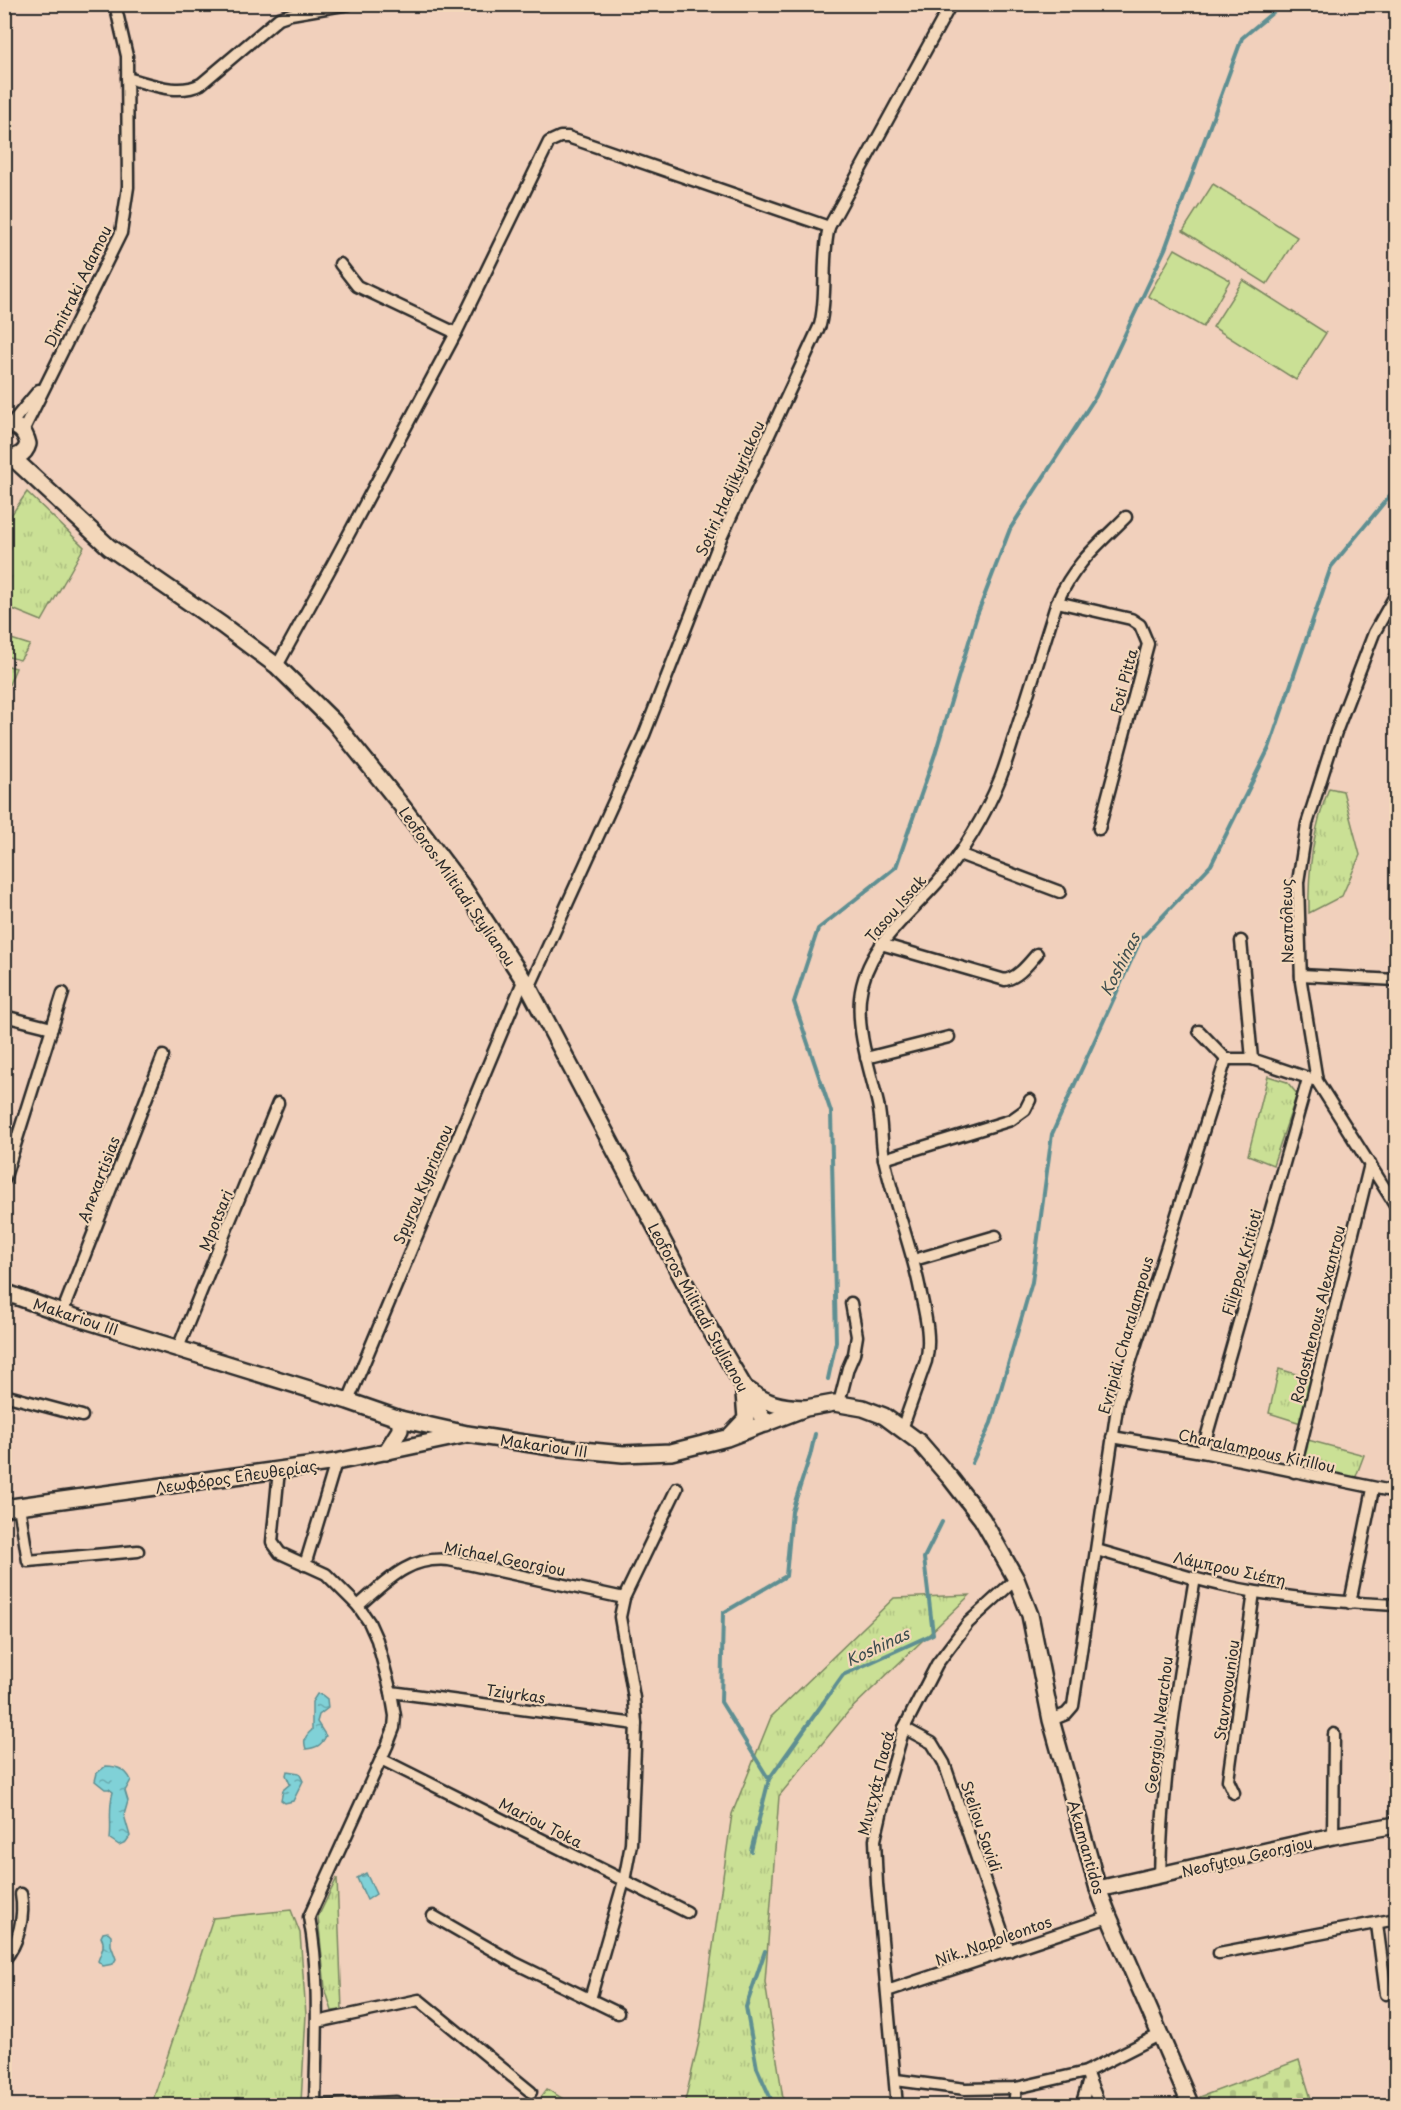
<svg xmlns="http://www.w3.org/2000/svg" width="1401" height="2110" font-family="'Playpen Sans',sans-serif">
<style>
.grass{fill:url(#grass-tufts);stroke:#7a8660;stroke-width:1.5}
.cemetery{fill:url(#cemetery-stones);stroke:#7a8660;stroke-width:1.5}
.pitch{fill:#cae095;stroke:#7a8660;stroke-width:1.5}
.water{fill:url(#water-ripples);stroke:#5e8f92;stroke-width:1.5}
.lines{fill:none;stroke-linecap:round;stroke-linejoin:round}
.stream{stroke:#5e8f92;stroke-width:4}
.street-casing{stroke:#2b2b2b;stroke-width:15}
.secondary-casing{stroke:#2b2b2b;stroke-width:20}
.street{stroke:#f3d7ba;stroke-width:10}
.secondary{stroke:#f3d7ba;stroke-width:15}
.labels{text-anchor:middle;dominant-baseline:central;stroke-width:4.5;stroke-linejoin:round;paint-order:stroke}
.street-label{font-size:15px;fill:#2b2b2b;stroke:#f3d7ba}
.water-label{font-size:16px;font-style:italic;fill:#3c4c4d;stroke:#f3d7ba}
</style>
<defs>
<pattern id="grass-tufts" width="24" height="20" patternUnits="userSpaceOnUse" patternTransform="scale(1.5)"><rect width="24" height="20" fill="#cae095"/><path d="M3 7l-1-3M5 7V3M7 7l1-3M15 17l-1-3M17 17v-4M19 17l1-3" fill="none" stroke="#aec081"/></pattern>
<pattern id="cemetery-stones" width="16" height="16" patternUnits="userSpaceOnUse" patternTransform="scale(1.5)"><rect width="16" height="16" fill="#cae095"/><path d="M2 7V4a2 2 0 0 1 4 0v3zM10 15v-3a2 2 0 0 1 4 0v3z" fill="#aec081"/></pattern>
<pattern id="water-ripples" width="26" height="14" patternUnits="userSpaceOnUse" patternTransform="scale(1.5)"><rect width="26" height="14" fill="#80d1d7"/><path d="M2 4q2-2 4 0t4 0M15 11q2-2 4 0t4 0" fill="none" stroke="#69aaaf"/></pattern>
</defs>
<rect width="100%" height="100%" fill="#f1d0bc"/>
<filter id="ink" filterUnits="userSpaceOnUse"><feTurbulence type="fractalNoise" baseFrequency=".0167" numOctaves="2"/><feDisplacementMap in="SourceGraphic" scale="12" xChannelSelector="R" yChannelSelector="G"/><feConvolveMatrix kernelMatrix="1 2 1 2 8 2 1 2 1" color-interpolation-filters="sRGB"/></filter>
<g filter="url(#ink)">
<g class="grass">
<path d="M27 492 84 547 42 621 5 606V524Z"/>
<path d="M5 637 30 645 20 660 5 656Z"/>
<path d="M5 665 16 668 5 694 4 665Z"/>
<path d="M1329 788 1343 791 1360 855 1342 896 1309 913C1308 868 1313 830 1329 788Z"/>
<path d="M1268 1076 1287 1082 1297 1094 1273 1165 1248 1155Z"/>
<path d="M1279 1369 1313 1379 1301 1423 1269 1413Z"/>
<path d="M1308 1440 1364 1455 1355 1479 1301 1467Z"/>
<path d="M970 1595 848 1712 779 1796 765 1982 784 2105H684L700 2037 732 1814 771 1717 894 1598Z"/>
<path d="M337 1878 342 2010 332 2011 325 1988 318 1917Z"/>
<path d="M291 1910 300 1933 306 2015 301 2102 151 2106 213 1918Z"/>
<path d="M547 2089 573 2105H538L536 2104Z"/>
</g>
<path class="cemetery" d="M1299 2060 1313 2105H1204L1200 2097Z"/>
<g class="pitch">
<path d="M1213 184 1297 237 1267 284 1183 231Z"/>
<path d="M1175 249 1230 280 1203 327 1148 296Z"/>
<path d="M1243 280 1326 333 1296 380 1213 327Z"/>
</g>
<g class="water">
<path d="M317 1694 322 1695 327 1699 328 1708 319 1715 317 1722 326 1736C321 1746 316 1748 306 1749 303 1740 305 1736 312 1730V1702Z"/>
<path d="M106 1766C117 1766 126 1769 131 1780L125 1791 128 1801 124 1815 130 1836 126 1842 119 1845 110 1839C112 1823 108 1809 113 1792L109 1789H105L95 1781 97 1773Z"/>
<path d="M287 1771 299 1773 303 1781 293 1801 285 1803 281 1800 283 1790 290 1784 286 1775Z"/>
<path d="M366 1873 376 1894 367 1900 357 1878Z"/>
<path d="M108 1932 111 1935V1945L116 1959 113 1964 103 1966 98 1961C101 1952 106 1945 101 1937L103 1933Z"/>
</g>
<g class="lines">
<g class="stream">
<path d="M828 1379 836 1342 831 1112 794 1002 818 929 896 867 935 754 977 615 1010 529 1096 396 1165 249 1242 38 1283 4"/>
<path d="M972 1463 991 1423 1032 1282 1052 1134 1141 939 1211 865 1269 748 1331 567 1396 488"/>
<path d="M768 1778 721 1702 723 1613 786 1576 792 1511 810 1456 815 1434"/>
<path d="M751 1851 769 1779 843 1675 933 1634 924 1558 942 1522"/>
<path d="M765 1951 746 2007 757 2068 774 2106"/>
</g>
<defs>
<g id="street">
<path d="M4 6 5 4"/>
<path d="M127 78C151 84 178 96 201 84L279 18 291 14 349 4"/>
<path d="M340 264 357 286 456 333"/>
<path d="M10 425 39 390"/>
<path d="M23 431 121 233 128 187 127 56 115 4"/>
<path d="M1396 594 1374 633 1336 732 1307 824 1298 882 1301 982 1317 1081 1396 1206"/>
<path d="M1057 602 1131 619 1140 625 1148 644 1099 829"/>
<path d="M277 666 336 558 456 333 549 142 560 137H568L829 227"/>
<path d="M959 854 1060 892"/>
<path d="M1241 941 1252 1059"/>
<path d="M881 944 1005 980C1019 977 1028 964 1037 954"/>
<path d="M1301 975 1396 980"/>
<path d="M529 988 644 735 721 538 820 325C828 293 821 259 829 227L951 4"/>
<path d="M4 1016 52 1028"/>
<path d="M1199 1031 1226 1059H1252L1314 1080"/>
<path d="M866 1058 949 1037"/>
<path d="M884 1159 1011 1120 1025 1110 1030 1100"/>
<path d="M4 1180 63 993"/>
<path d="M914 1260 996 1236"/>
<path d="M62 1313 163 1056"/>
<path d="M178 1348 278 1103"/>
<path d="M4 1395 82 1416"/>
<path d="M348 1401 524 979"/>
<path d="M839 1403 848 1368 854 1354 857 1336 851 1303"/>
<path d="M902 1429 926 1361C932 1336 924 1310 919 1285 910 1242 893 1201 884 1158 881 1141 882 1122 878 1104 870 1069 857 1034 860 998 865 948 906 918 937 883 963 852 985 816 1000 779 1009 756 1015 732 1023 710 1034 674 1046 638 1057 602 1075 563 1097 546 1126 517"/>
<path d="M1112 1437 1202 1452 1396 1492"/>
<path d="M1202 1452 1308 1079"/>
<path d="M279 1470 272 1542 280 1553 326 1574 358 1606 369 1622 377 1640 391 1692 395 1716 394 1728 387 1746 309 1917C321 1979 316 2043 315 2105"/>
<path d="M1294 1472 1370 1164"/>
<path d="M19 1506 28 1561 138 1551"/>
<path d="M1097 1550C1149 1565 1202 1583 1256 1592 1302 1599 1349 1603 1396 1605"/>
<path d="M305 1565 336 1462"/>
<path d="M1350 1603 1373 1489"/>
<path d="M358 1606C387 1581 408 1556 449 1560L624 1598"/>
<path d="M391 1692 636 1724"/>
<path d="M1051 1720 1066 1714 1073 1706 1118 1401 1226 1059"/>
<path d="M904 1728 932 1743 944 1763 1009 1951"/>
<path d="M381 1759 687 1912"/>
<path d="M1234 1793 1228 1780 1254 1592"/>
<path d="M1333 1836 1334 1734"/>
<path d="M1160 1876C1162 1776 1178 1677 1195 1578"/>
<path d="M433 1916 515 1963 618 2013"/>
<path d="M1377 1924 1386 1994"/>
<path d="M1219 1953 1396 1919"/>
<path d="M4 1960C19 1943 25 1916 21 1894"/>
<path d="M887 1991 1109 1917"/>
<path d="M590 1999 624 1881 631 1844 636 1724 634 1698 620 1617 624 1598 677 1488"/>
<path d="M317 2022 419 2000 531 2092"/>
<path d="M1086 2072 1100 2106"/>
<path d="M896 2080 965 2089 1016 2088 1086 2072 1159 2035"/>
<path d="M238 2105V2106"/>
<path d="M315 2106 396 2102 403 2106"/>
<path d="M897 2106 877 1884 875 1840 888 1784 904 1728 937 1664 968 1623 1016 1579"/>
<path d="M1014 2106 1016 2088"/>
<path d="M1081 2106 1089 2080"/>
</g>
<g id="secondary">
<path d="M4 425C18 424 25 431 28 444 25 455 15 459 4 458"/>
<path d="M14 459 109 547 222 625 277 666 334 722 401 805 465 890 529 988 705 1321 766 1424"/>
<path d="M4 1292 62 1313 348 1401 400 1419 467 1434 551 1447 623 1454 671 1452 727 1438 806 1408 834 1403 863 1408 884 1416 919 1442 951 1479 982 1519 1016 1579 1030 1615 1051 1720 1098 1889 1109 1917 1191 2106"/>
<path d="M748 1390C767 1404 780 1407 804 1408"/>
<path d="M731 1435 746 1419 744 1393"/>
<path d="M386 1452 400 1430V1419"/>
<path d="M4 1508 336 1462 464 1435"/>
<path d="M1098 1889 1333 1836 1396 1825"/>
</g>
</defs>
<use href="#street" class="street-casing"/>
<use href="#secondary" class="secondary-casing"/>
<use href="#street" class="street"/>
<use href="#secondary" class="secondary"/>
</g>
</g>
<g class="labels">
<g class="street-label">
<text transform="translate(77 286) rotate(-64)">Dimitraki Adamou</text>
<text transform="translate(729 488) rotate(-66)">Sotiri Hadjikyriakou</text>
<text transform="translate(1123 681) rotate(-75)">Foti Pitta</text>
<text transform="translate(458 886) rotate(55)">Leoforos Miltiadi Stylianou</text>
<text transform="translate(895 908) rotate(-49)">Tasou Issak</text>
<text transform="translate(1286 921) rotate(-91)">Νεαπόλεως</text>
<text transform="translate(98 1179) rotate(-69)">Anexartisias</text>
<text transform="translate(422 1184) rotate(-67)">Spyrou Kyprianou</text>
<text transform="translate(215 1220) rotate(-68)">Mpotsari</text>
<text transform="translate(1241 1262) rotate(-74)">Filippou Kritioti</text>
<text transform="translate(699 1307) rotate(61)">Leoforos Miltiadi Stylianou</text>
<text transform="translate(1317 1314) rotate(-76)">Rodosthenous Alexantrou</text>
<text transform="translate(76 1316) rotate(18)">Makariou III</text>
<text transform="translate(1125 1335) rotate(-74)">Evripidi Charalampous</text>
<text transform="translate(544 1445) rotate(8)">Makariou III</text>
<text transform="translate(1257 1450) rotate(12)">Charalampous Kirillou</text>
<text transform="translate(236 1476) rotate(-8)">Λεωφόρος Ελευθερίας</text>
<text transform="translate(505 1558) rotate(11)">Michael Georgiou</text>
<text transform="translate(1230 1568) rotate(12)">Λάμπρου Σιέπη</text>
<text transform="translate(1226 1690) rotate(-82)">Stavrovouniou</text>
<text transform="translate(516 1693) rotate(8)">Tziyrkas</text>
<text transform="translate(1158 1725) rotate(-83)">Georgiou Nearchou</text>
<text transform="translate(875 1783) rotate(-76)">Μιντχάτ Πασά</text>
<text transform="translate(541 1822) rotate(27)">Mariou Toka</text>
<text transform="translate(982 1826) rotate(71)">Steliou Savidi</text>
<text transform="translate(1087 1847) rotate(74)">Akamantidos</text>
<text transform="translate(1247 1856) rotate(-13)">Neofytou Georgiou</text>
<text transform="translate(993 1940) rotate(-19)">Nik. Napoleontos</text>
</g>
<g class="water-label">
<text transform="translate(1119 964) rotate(-63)">Koshinas</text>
<text transform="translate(877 1646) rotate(-25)">Koshinas</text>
</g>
</g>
<rect width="1401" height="2110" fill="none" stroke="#f3d7ba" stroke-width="24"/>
<rect x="12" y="12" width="1377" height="2086" fill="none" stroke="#2b2b2b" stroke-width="2" filter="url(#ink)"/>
</svg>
